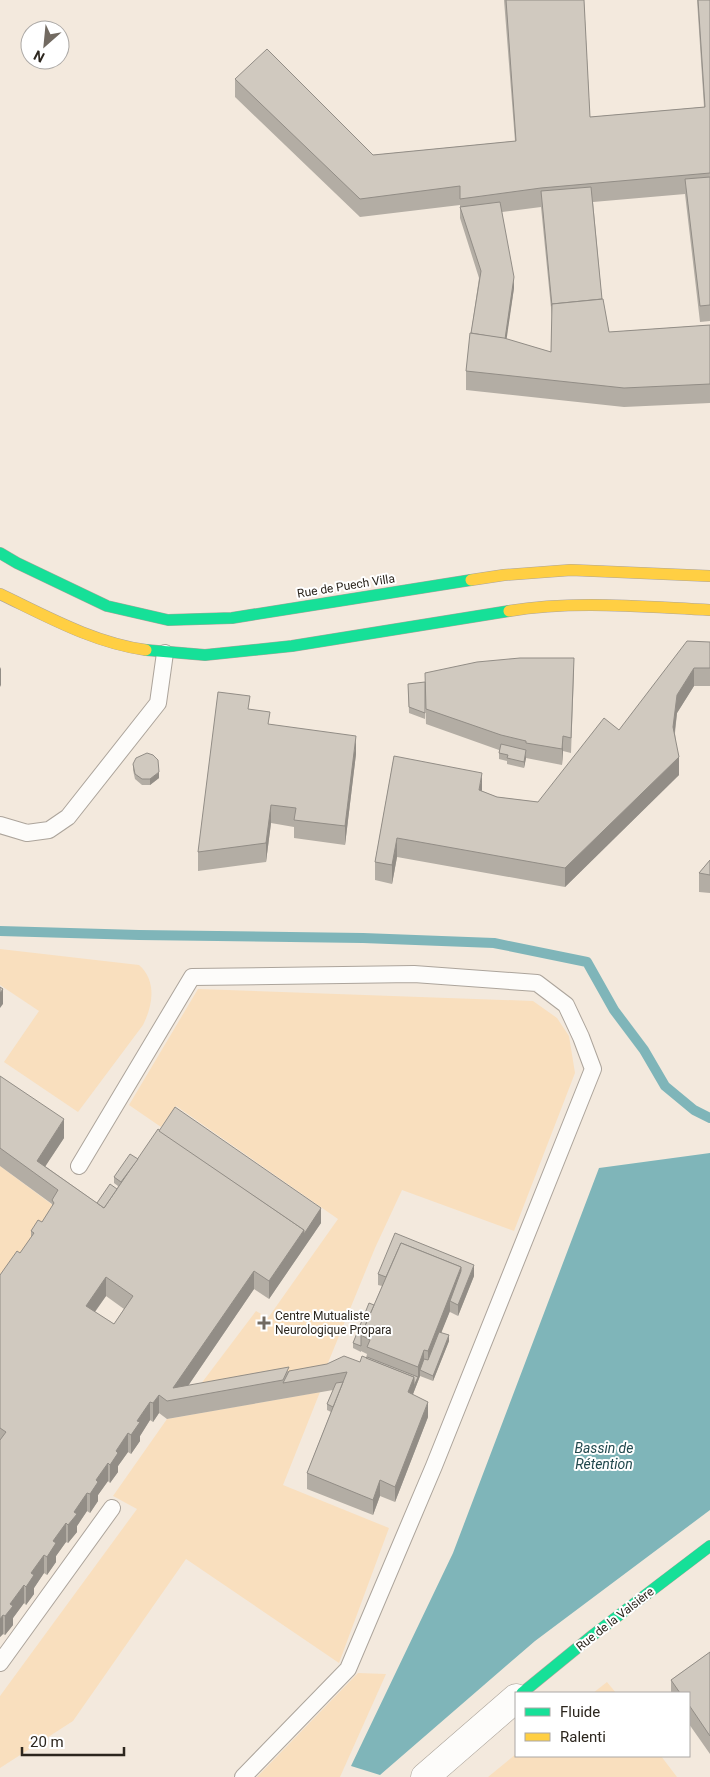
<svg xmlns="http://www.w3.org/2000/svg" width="710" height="1777" font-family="Roboto,sans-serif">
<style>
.green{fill:#f9dfbe}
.water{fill:#7fb5b9}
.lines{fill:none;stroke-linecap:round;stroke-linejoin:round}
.stream{stroke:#7fb5b9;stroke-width:10}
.lane-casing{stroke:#aca49b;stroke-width:18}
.street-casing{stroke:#aca49b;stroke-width:29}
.fast-casing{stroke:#aca49b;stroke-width:12}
.slow-casing{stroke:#aca49b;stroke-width:12}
.lane{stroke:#fdfcfa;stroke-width:16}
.street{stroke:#fdfcfa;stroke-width:28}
.fast{stroke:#16e098;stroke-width:11}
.slow{stroke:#ffcf43;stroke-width:11}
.wall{fill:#b3ada4;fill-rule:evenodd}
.shaded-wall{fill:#928d86}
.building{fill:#d0c9bf;stroke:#928d86;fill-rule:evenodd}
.poi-dot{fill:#726a61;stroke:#fff;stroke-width:2}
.labels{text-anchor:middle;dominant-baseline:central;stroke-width:4;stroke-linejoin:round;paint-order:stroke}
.street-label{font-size:12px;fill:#2c261e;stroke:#fff}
.poi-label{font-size:12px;fill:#2c261e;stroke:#fff;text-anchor:start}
.water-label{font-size:14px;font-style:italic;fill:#22494e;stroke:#fff}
</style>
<rect width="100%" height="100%" fill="#f3e9dd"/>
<g class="green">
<path d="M0 949 139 965C157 981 153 1005 143 1025L78 1112 4 1062 39 1011 0 985Z"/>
<path d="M198 989 533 1001 557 1018 569 1036 575 1073 514 1231 402 1190 375 1248 321 1380 185 1405 256 1311 268 1318 338 1219 176 1106 161 1127 129 1105Z"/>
<path d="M0 1166 58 1209 0 1293Z"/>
<path d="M320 1392 283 1485 389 1528 339 1663 186 1559 73 1721 0 1768V1696L137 1509 113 1496 167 1419Z"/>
<path d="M358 1673 386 1674 340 1777H257Z"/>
<path d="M607 1682 616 1693H593Z"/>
<path d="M516 1754V1756H661L677 1777H488Z"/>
</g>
<path class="water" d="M710 1153V1510L535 1641 380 1775 351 1766 453 1553 599 1168Z"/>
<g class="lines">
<path class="stream" d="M0 931 139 935 363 938 494 943 587 962 614 1010 644 1050 665 1086 694 1110 710 1118"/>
<defs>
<g id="lane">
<path d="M0 825 27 833 49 830 68 817 158 703 165 653"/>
<path d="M79 1166 192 977 414 974 537 983 566 1005 581 1037 593 1069 434 1466 348 1669 243 1777"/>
<path d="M0 1663 112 1508"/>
</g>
<path id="street" d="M425 1777 516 1698"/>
<g id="fast">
<path d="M0 553 17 563 107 606 168 620 232 618 471 580"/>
<path d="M146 650 205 655 292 646 509 611"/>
<path d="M522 1693 593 1635 710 1546"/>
</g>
<g id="slow">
<path d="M471 580 504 575 571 570 710 576"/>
<path d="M0 594C46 616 94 643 146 650"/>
<path d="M509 611C575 600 643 607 710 610"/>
</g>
</defs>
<use href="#lane" class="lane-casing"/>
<use href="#street" class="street-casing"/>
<use href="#fast" class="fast-casing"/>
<use href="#slow" class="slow-casing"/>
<use href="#lane" class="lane"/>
<use href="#street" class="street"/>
<use href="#fast" class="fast"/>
<use href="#slow" class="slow"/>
</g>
<g class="wall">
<path d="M504 0H584L590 117 704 107 697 0H710V321L700 322 685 194 593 202 602 299 609 332 710 325V403L624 407 466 390V371L471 333 479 278 460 218V205L360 217 235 97V79L373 155 515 141ZM541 207 552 318 551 352 506 339 514 288 502 212Z"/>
<path d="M710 642V686H694L677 713 675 733 679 775 565 887 397 857 392 884 375 880V862L394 756 497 797 538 802 619 730Z"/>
<path d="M574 673 571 753 563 751 562 765 526 758 524 768 507 764V761L499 759V750L426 724 425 695V719L409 713 408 684Z"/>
<path d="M270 725 356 754 345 845 294 838V827L271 823 266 862 198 871V852Z"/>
<path d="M133 764 159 778 150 785H142L135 779 133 770Z"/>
<path d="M710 860V893L699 892V873Z"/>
<path d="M0 1076 64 1138 45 1166 97 1203 117 1189 118 1186 114 1183V1177L138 1159 321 1223 269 1299 254 1289 188 1386 289 1371 360 1362 366 1358 367 1354 361 1351V1352L353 1348V1343L374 1305 382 1286 378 1285V1274L474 1276 458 1316 450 1312V1311L441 1332 449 1341 433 1381 420 1376 413 1394 428 1417 395 1502 380 1496 373 1515 307 1489V1473L331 1412 327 1410V1404L333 1390 167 1419 159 1413 153 1422 150 1420 140 1436V1441L131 1454 128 1452 118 1466V1472L110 1483 108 1481 98 1495V1501L90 1513 87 1511 77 1526V1532L68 1543 66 1542 56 1556V1562L47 1575 44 1573 34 1588V1594L26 1605 24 1603 13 1618V1625L5 1635 3 1634 0 1637V1275L20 1253 31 1238V1231L42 1222 52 1207V1204L0 1166ZM106 1296 124 1309 114 1324 95 1312Z"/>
<path d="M710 1652V1754L689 1724V1693H671V1680Z"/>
</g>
<g class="shaded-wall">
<path d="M514 277V288L504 357V346Z"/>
<path d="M1 667V685L0 687V669Z"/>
<path d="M694 668V686L677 713 673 745V727L677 695Z"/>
<path d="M356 736V754L345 845V826Z"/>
<path d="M563 736V751L562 765V749Z"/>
<path d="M526 753V758L524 768V762Z"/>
<path d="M679 757V775L565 887V868Z"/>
<path d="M159 772V778L150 785V779Z"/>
<path d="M482 773V791L479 790Z"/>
<path d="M271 805V823L266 862V843Z"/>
<path d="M397 838V857L392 884V865Z"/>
<path d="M3 989V1004L0 1008V993Z"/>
<path d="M64 1119V1138L39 1176 37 1161Z"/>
<path d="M321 1208V1223L269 1299V1281L304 1230Z"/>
<path d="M474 1265V1276L458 1316V1305Z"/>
<path d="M461 1267V1282L450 1301V1311L428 1366V1351Z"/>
<path d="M254 1271V1289L179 1399 173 1388Z"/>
<path d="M106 1277V1296L86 1324V1306Z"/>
<path d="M449 1335V1341L433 1381V1376Z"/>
<path d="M424 1350V1365L420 1370V1376L408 1407V1392L414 1377H418V1367Z"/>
<path d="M159 1395V1413L153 1422V1403Z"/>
<path d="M150 1402V1420L140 1436V1441L131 1454V1435L137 1421Z"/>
<path d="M428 1402V1417L395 1502V1487Z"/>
<path d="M128 1433V1452L118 1466V1472L110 1483V1465L116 1451Z"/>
<path d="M108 1463V1481L98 1495V1501L90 1513V1494L96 1480Z"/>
<path d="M380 1480V1496L373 1515V1500Z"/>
<path d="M87 1493V1511L77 1526V1532L68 1543V1525L74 1512Z"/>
<path d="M66 1523V1542L56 1556V1562L47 1575V1557L53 1541Z"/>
<path d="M44 1555V1573L34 1588V1594L26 1605V1587L31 1573Z"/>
<path d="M24 1585V1603L13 1618V1625L5 1635V1616L10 1604Z"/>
<path d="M3 1615V1634L0 1637V1619Z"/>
</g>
<g class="building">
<path d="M506 0H584L590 117 705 107 698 0H710V173L541 188 460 199V186L360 199 235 79 267 49 373 155 516 141Z"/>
<path d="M710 177V305L700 306 685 179Z"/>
<path d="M591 187 602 299 552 304V306L541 191Z"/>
<path d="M500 202 514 277 505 339 471 333 481 271 460 207Z"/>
<path d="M603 299 609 332 710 325V384L624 388 466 371 470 333 504 338 551 352 552 304Z"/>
<path d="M687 641 710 642V668H694L677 695 673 727 679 757 565 868 397 838 392 865 375 862 394 756 482 773 479 790 497 797 538 802 604 718 619 730Z"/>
<path d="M520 658H574L571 738 563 736 562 749 526 743V741L501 735 426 709 425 673 477 662Z"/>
<path d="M425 682V713L409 707 408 684Z"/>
<path d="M218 692 250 696 248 709 270 712 268 724 356 736 345 826 294 820 296 808 271 805 266 843 198 852Z"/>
<path d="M501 744 526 750 524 762 507 758 508 755 499 753Z"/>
<path d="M147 753 153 755 158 760 159 772 150 779H142L135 774 133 764 136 758Z"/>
<path d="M710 860V875L699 873Z"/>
<path d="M0 987 3 989 0 993Z"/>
<path d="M0 1076 64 1119 37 1161 104 1208 158 1129 304 1230 269 1281 254 1271 173 1388 289 1367 283 1380 167 1401 159 1395 153 1403 150 1402 137 1421 140 1422 131 1435 128 1433 116 1451 118 1453 110 1465 108 1463 96 1480 98 1482 90 1494 87 1493 74 1512 77 1514 68 1525 66 1523 53 1541 56 1543 47 1557 44 1555 31 1573 34 1575 26 1587 24 1585 10 1604 13 1606 5 1616 3 1615 0 1619V1440L6 1432 0 1428V1275L17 1251 20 1253 34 1233 31 1231 38 1220 42 1222 54 1203 52 1200 58 1190 0 1148ZM106 1277 133 1296 114 1324 86 1306Z"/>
<path d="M175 1107 321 1208 304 1234V1230L159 1131Z"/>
<path d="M130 1154 138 1159 121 1182 114 1177Z"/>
<path d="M110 1184 117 1189 104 1208 97 1203Z"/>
<path d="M395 1233 474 1265 458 1305 450 1301 461 1271V1267L401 1243 386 1277 378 1274Z"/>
<path d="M401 1243 461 1267 428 1351 424 1350 418 1367 367 1347 370 1340 361 1335Z"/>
<path d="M369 1303 374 1305 361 1335V1346L353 1343Z"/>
<path d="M439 1332 449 1335 433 1376 420 1370 424 1359 428 1360Z"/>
<path d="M344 1356 360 1362 362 1356 414 1377 408 1392 428 1402 395 1487 380 1480 373 1500 307 1473 347 1372 283 1383 289 1371 327 1364Z"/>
<path d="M367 1357 418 1377 414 1386V1377L366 1358Z"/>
<path d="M343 1382 333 1407 327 1404 336 1383Z"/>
<path d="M710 1652V1736L689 1705V1693H680L671 1680Z"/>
</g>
<path class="poi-dot" d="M261.5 1315.5h5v5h5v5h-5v5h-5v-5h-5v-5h5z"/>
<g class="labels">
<g class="street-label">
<text transform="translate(346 586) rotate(-9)">Rue de Puech Villa</text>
<text transform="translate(615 1619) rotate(-38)">Rue de la Valsière</text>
</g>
<g class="poi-label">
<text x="275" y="1316">Centre Mutualiste<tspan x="275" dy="14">Neurologique Propara</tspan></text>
</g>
<g class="water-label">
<text x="604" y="1448">Bassin de<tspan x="604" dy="16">Rétention</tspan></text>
</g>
</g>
<rect x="515" y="1692" width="175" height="65" fill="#ffffff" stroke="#aba8a5"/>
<rect x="525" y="1708" width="25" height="8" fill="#16e098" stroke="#aba8a5"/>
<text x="560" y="1717" font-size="15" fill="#2c261e">Fluide</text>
<rect x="525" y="1733" width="25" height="8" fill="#ffcf43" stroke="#aba8a5"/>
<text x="560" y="1742" font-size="15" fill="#2c261e">Ralenti</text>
<g transform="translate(45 45) rotate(207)"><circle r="24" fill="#ffffff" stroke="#aba8a5"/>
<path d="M0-4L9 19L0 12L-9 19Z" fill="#726a61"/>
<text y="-8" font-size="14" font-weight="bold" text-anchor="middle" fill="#2c261e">N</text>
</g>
<path d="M22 1747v8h102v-8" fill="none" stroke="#2c261e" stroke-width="2.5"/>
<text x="30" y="1747" font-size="15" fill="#2c261e" stroke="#ffffff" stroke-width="4" paint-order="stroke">20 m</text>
</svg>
